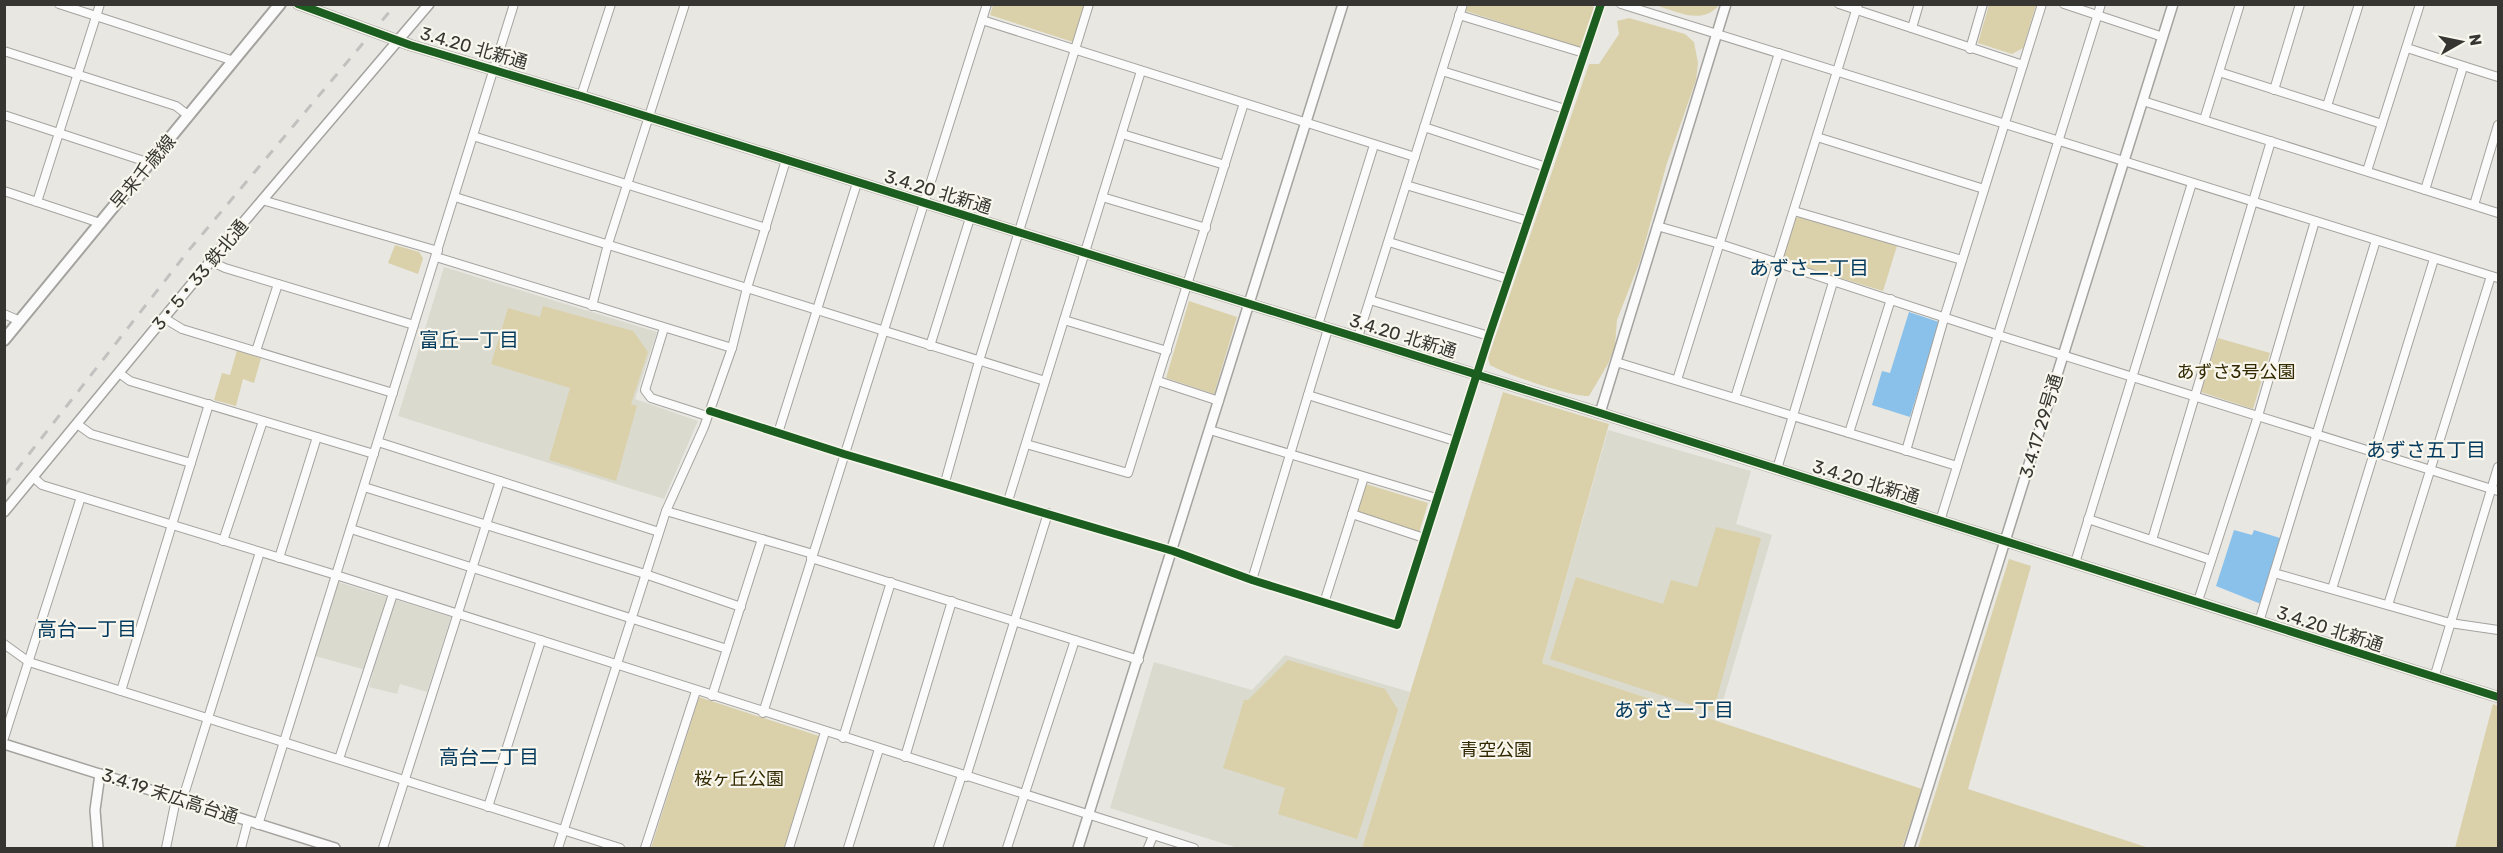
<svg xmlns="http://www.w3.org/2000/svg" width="2503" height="853" font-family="Rubik,'Noto Sans JP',sans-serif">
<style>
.built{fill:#dbdacf}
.green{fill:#dad1aa}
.water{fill:#89c1eb}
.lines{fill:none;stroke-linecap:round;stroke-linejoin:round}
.minor-casing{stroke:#a4a39f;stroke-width:10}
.tertiary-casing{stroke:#a4a39f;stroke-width:12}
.secondary-casing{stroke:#a4a39f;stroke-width:14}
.minor{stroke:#fcfbfb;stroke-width:8}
.tertiary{stroke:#fcfbfb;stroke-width:9}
.secondary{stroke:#fcfbfb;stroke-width:10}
.rail{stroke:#c1c1c0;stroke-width:3;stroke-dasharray:10 10;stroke-linecap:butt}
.cycleway-casing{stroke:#f8f6ed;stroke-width:11}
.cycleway{stroke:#1b5e20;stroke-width:8}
.labels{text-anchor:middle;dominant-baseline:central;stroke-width:4.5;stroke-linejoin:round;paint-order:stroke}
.street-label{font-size:18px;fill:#363531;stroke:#f8f6ed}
.park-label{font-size:18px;fill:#322900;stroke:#f8f6ed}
.neighbourhood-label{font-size:20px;fill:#02395c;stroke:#f8f6ed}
</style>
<rect width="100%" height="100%" fill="#e8e7e2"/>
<g class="built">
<path d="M444 267 657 332 635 399 698 421 664 499 398 416Z"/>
<path d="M1608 430 1751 471 1736 524 1772 535 1717 721 1542 663Z"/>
<path d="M338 582 451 617 427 692 400 684 397 694 369 687 373 672 315 656Z"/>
<path d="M1285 655 1410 692 1362 848H1238L1110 808 1154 662 1252 690Z"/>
</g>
<g class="green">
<path d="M993 5V4L1085 5 1073 42 990 15Z"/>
<path d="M1468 5 1585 4 1594 7 1580 48 1466 11Z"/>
<path d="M1655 5H1719C1702 26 1676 11 1655 5Z"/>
<path d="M1989 5H2036L2023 48 2012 54 1978 43Z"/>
<path d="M1629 18 1685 34 1694 42 1698 63 1696 80 1667 163 1640 261 1617 320 1615 346 1608 364 1589 396C1571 397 1508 375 1490 365L1488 358 1589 64H1599L1619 34 1617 21Z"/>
<path d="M1803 216 1897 246 1883 291 1784 261 1783 256 1796 218Z"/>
<path d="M395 245 419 252 423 258 418 274 388 263Z"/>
<path d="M1189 301 1237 317 1214 394 1166 378Z"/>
<path d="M543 306 633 331 648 352 631 404 637 406 616 481 549 460 570 388 491 364 508 308 540 317Z"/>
<path d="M2218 338 2270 353 2253 409 2201 392Z"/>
<path d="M237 350 261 358 254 383 243 379 236 406 214 400 222 373 230 375Z"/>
<path d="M1503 392 1609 424 1542 663 1922 789 1902 848H1362Z"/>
<path d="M1366 484 1428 503 1419 533 1357 512Z"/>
<path d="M1716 527 1761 538 1713 712 1550 659 1576 577 1663 604 1671 580 1697 587Z"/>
<path d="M2009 559 2031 566 1968 789 2149 848H1918Z"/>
<path d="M1288 660 1385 689 1398 710 1357 839 1278 814 1285 788 1223 768 1244 700H1248Z"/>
<path d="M699 697 819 736 784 848H651Z"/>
<path d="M2493 704 2498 706V848H2455Z"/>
</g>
<g class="water">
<path d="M1909 312 1939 322 1910 417 1872 405 1882 371 1890 373Z"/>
<path d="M2234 530 2252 535 2254 530 2280 538 2261 604 2216 586Z"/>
</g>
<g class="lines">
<defs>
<g id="minor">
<path d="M59 4 234 61"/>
<path d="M1621 4 2498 278"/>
<path d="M1839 4 2023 65"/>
<path d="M2064 4 2163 37"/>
<path d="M1459 15 1584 53"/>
<path d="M982 20 1415 157"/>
<path d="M1912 28 1919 4"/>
<path d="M2407 48 2498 77"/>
<path d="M1970 49 1983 4"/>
<path d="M4 51 176 106 189 116"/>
<path d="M1442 71 1565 109"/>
<path d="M2219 72 2382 124"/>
<path d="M2274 90 2300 4"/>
<path d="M581 96 611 4"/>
<path d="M2143 101 2498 213"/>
<path d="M2327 106 2359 4"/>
<path d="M4 115 150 163"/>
<path d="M2204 120 2240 4"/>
<path d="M1424 127 1546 167"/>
<path d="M1122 134 1225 165"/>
<path d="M473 136 766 228"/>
<path d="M1817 137 1984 189"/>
<path d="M2367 171 2420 4"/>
<path d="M1406 185 1528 221"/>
<path d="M2425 190 2463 67"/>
<path d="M4 191 100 223"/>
<path d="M455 197 1045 381"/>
<path d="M1102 197 1206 228"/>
<path d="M262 200 438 251"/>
<path d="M37 202 100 4"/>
<path d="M2474 205 2498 125"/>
<path d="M1794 211 1962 260"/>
<path d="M1657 226 1720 244 1998 335 2498 491"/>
<path d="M1389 242 1508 279"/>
<path d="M436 257 732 348"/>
<path d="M210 261 225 268 414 325"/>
<path d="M1370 300 1489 336"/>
<path d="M592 306 608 244 685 4"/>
<path d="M4 314 20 321"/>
<path d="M164 318 182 329 393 393"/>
<path d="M1064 320 1167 351"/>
<path d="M1318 325 1374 145"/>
<path d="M664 328 645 390 651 398 707 416"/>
<path d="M1358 337 1463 4"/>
<path d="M930 346 970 218"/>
<path d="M256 351 278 284"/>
<path d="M1616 362 1957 466"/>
<path d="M119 373 130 381 374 454"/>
<path d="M1677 380 1779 53"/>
<path d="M1158 381 1219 401"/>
<path d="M1308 395 1455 441"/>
<path d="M1735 398 1858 4"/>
<path d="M710 411 844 454 1173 551 1252 580 1397 625 1489 336 1601 4"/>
<path d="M77 424 91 434 191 463"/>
<path d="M1210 430 1436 498"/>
<path d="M778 433 857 183"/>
<path d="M1849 433 1891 299"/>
<path d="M378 442 659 532"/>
<path d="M1026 444 1128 473 1244 103"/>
<path d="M1906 451 1945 315 2042 4"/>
<path d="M1777 469 1833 282"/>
<path d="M33 477 42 485 336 575 1194 848"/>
<path d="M945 482 979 361 1089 4"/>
<path d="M364 487 645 574 741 607"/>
<path d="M1008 501 1141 71"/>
<path d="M666 511 813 554"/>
<path d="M1352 514 1424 538"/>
<path d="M2088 519 2211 560"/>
<path d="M1940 521 2101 4"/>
<path d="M351 529 727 649"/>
<path d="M2152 540 2271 141"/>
<path d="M223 541 263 421"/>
<path d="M279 558 317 437"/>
<path d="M811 558 1139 660"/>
<path d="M2075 563 2192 183"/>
<path d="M2274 573 2450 623 2498 630"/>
<path d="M1252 580 1328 329"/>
<path d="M2332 589 2434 259"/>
<path d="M2198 601 2258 416 2315 221"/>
<path d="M1324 603 1364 477"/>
<path d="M2388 605 2491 276"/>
<path d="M2259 622 2376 240"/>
<path d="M4 644 29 662 620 848"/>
<path d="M2434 678 2498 467"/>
<path d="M121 691 209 404"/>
<path d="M712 696 762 539"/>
<path d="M763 713 987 4"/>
<path d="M4 738 81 497"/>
<path d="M843 738 891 582"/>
<path d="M905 757 952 601"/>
<path d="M339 759 393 594"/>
<path d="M966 777 1048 513"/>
<path d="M182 801 260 552"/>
<path d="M488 807 541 640"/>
<path d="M258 825 514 4"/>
<path d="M166 848 176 799"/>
<path d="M241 848 248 821"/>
<path d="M383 848 500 481"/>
<path d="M558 848 666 511 704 427 732 348 747 288 786 160"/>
<path d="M645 848 696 691"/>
<path d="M789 848 825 732"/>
<path d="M848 848 879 749"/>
<path d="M938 848 962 775"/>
<path d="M1007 848 1075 640"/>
<path d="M1148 848 1153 836"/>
</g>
<g id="tertiary">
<path d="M298 4 410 45 581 96 1600 413 2498 697"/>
<path d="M1600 413 1726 4"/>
<path d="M4 512 219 251 429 4"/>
<path d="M4 744 335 848"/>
<path d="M98 848 95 810 100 774"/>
<path d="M1078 848 1343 4"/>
<path d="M1909 848 2173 4"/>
</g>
<path id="secondary" d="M4 340 280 4"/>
</defs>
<use href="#minor" class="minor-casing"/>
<use href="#tertiary" class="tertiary-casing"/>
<use href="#secondary" class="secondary-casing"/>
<use href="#minor" class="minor"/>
<use href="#tertiary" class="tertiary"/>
<use href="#secondary" class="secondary"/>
<path class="rail" d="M4 486 189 250 396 4"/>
<defs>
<g id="cycleway">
<path d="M298 4 410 45 581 96 1600 413 2498 697"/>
<path d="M710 411 844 454 1173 551 1252 580 1397 625 1489 336 1601 4"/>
</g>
</defs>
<use href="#cycleway" class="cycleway-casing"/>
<use href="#cycleway" class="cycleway"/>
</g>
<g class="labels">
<g class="street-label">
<text transform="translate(474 48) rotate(16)">3.4.20 北新通</text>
<text transform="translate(143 172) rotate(-50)">早来千歳線</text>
<text transform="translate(938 192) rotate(17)">3.4.20 北新通</text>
<text transform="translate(200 275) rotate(-50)">3・5・33 鉄北通</text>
<text transform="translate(1403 336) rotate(17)">3.4.20 北新通</text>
<text transform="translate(2041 426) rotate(-73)">3.4.17 29号通</text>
<text transform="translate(1866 482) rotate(17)">3.4.20 北新通</text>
<text transform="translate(2330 629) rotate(18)">3.4.20 北新通</text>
<text transform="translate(170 796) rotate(18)">3.4.19 末広高台通</text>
</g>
<g class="park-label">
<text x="2236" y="372">あずさ3号公園</text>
<text x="1496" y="750">青空公園</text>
<text x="739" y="779">桜ヶ丘公園</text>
</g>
<g class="neighbourhood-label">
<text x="1809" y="268">あずさ二丁目</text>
<text x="469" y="340">富丘一丁目</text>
<text x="2426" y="450">あずさ五丁目</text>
<text x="87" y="629">高台一丁目</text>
<text x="1674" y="710">あずさ一丁目</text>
<text x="489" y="757">高台二丁目</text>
</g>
</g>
<rect width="2503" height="853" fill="none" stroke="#363531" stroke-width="12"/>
<g transform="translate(2461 42) rotate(81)" stroke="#f8f6ed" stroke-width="4.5" paint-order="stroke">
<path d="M0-4.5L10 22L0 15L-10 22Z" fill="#363531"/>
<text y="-9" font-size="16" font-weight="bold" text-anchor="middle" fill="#363531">N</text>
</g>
</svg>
